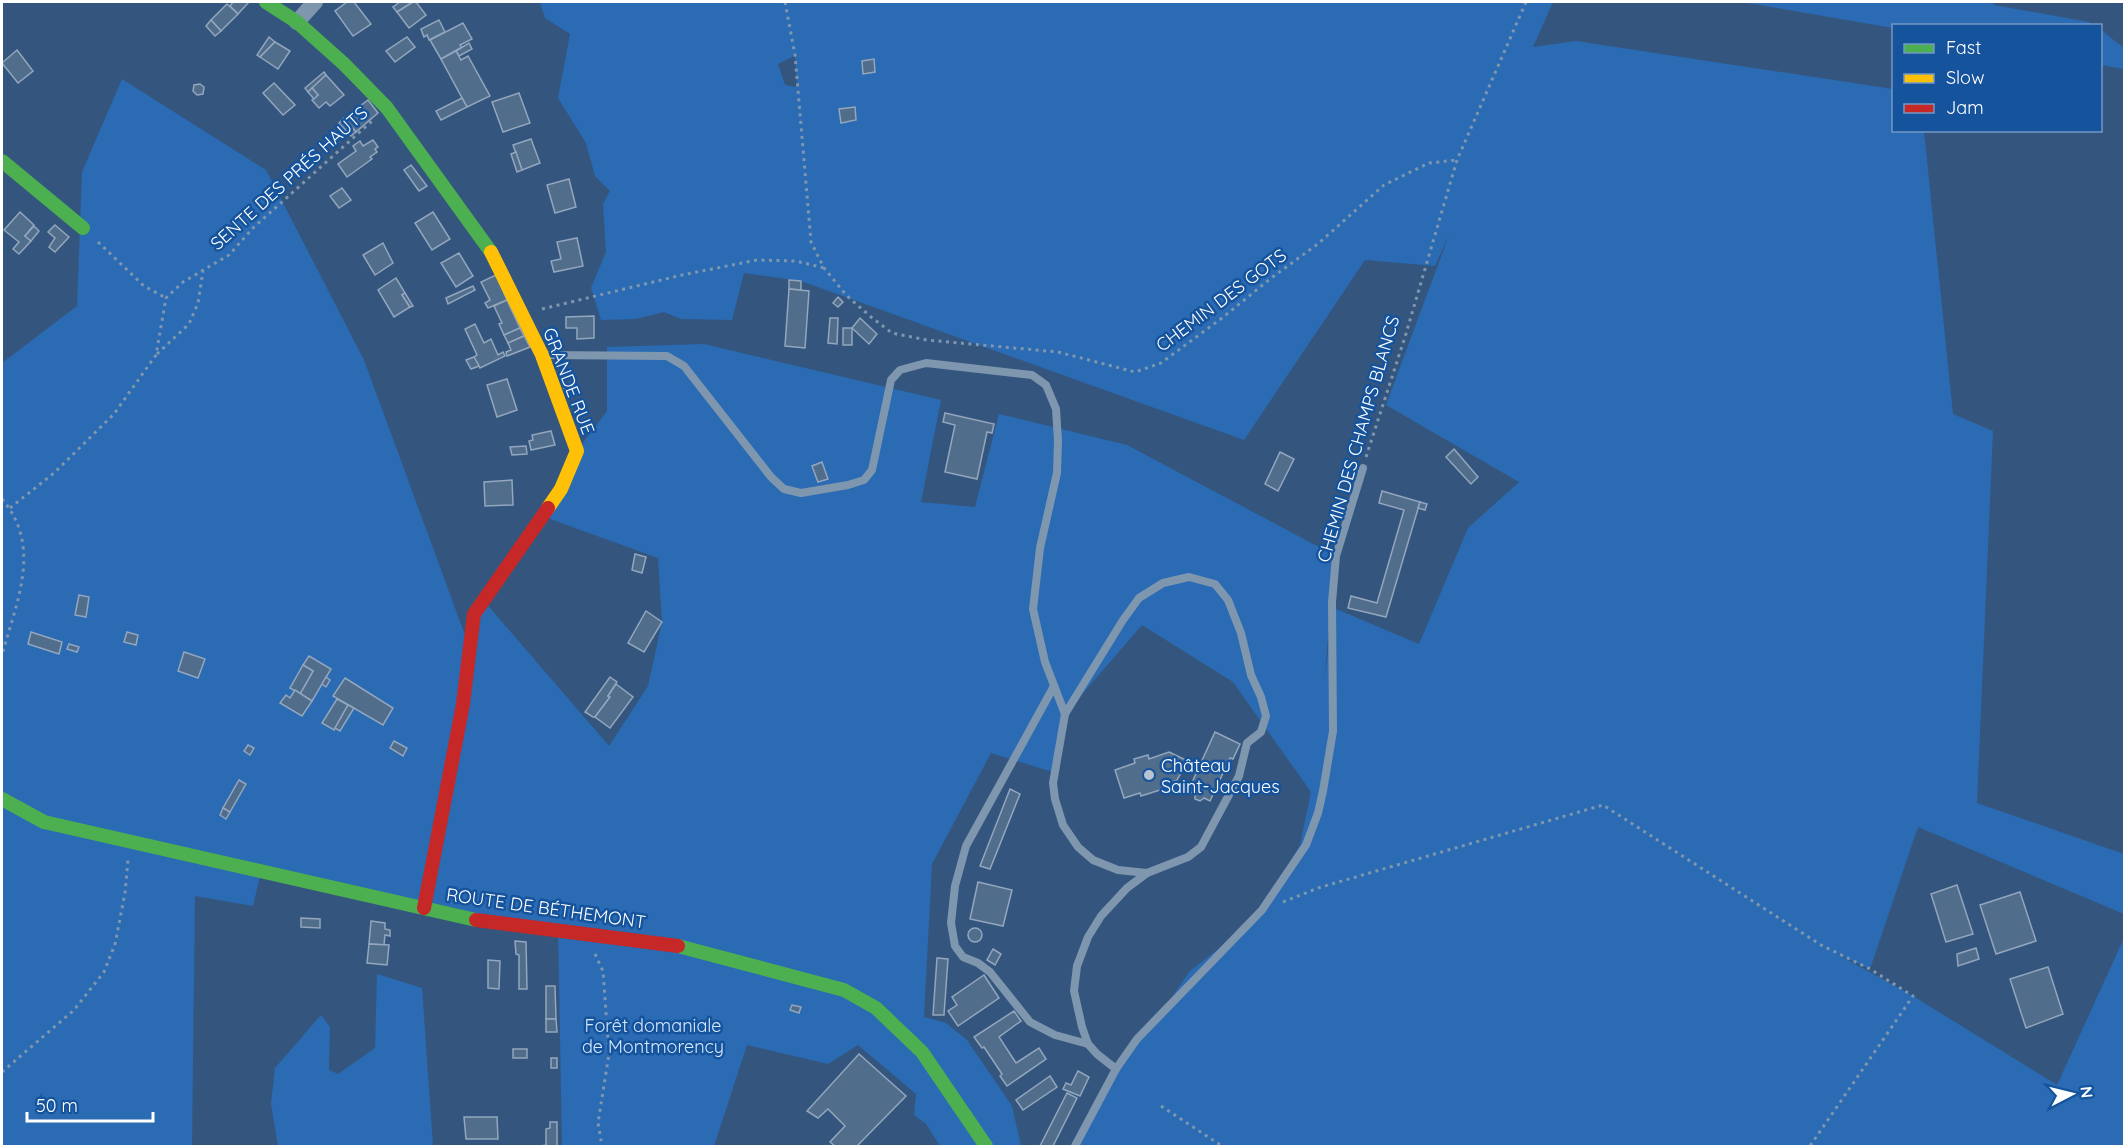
<svg xmlns="http://www.w3.org/2000/svg" width="2126" height="1148" font-family="Quicksand,sans-serif">
<style>
.green{fill:#2a6bb3;fill-rule:evenodd}
.building{fill:#516d8c;stroke:#93a6bd;stroke-width:1.5}
.lines{fill:none;stroke-linecap:round;stroke-linejoin:round}
.path{stroke:#7f96af;stroke-width:3;stroke-dasharray:3 4.5;stroke-linecap:butt}
.lane{stroke:#7f96af;stroke-width:8}
.street{stroke:#7f96af;stroke-width:16}
.fast{stroke:#4caf50;stroke-width:14}
.slow{stroke:#ffc107;stroke-width:14}
.jam{stroke:#c62828;stroke-width:14}
.poi-dot{fill:#b8c4d2;stroke:#15539d;stroke-width:2}
.labels{text-anchor:middle;dominant-baseline:central;stroke-width:5;stroke-linejoin:round;paint-order:stroke}
.street-label{font-size:18px;fill:#fff;stroke:#15539d}
.poi-label{font-size:18px;fill:#fff;stroke:#15539d;text-anchor:start}
.park-label{font-size:18px;fill:#d4e7fd;stroke:#15539d}
</style>
<rect width="100%" height="100%" fill="#34567e"/>
<g class="green">
<path d="M540 2H1553L1533 47 1576 41 1893 89 1894 130 1924 131 1953 414 1993 431 1977 803 2124 854V914L1918 827 1870 969 1835 953 1913 996 2057 1085 2124 938V1146H1072L1116 1069 1161 1013 1190 971 1245 928 1262 910 1300 845 1311 792 1233 682 1142 625 1065 714 1056 773 991 753 932 864 924 1017 946 1023 967 1040 1012 1106 1021 1146H940L926 1124 914 1115 916 1094 858 1045 828 1064 747 1045 714 1146H562L558 930 261 872 253 906 195 896 192 1146H2V363L77 306 82 172 122 79 266 170 364 360 469 646 484 601 609 746 648 686 662 622 658 558 542 516 577 451 607 411V347L704 344 941 400 921 502 975 507 999 414 1127 445 1336 556 1324 681 1334 608 1419 644 1468 528 1519 482 1386 405 1449 235 1435 266 1365 260 1244 440 801 281 744 273 732 320 681 319 664 312 636 319 601 320 591 288 606 252 603 204 610 191 595 176 586 143 558 98 570 34 545 18ZM794 56H795L797 87 785 85 778 64Z"/>
<path d="M1742 2H1993L1994 5 2089 22 2094 25 1894 26 1893 28Z"/>
<path d="M2101 30 2124 48V69L2101 65Z"/>
<path d="M377 974 422 988 433 1146H278L271 1104 275 1068 321 1015 330 1027 329 1070 338 1074 375 1048Z"/>
</g>
<g class="building">
<path d="M233 2H249L238 14 230 6Z"/>
<path d="M347 2H354L371 24 353 36 335 11Z"/>
<path d="M400 2H413L397 12 393 7Z"/>
<path d="M413 2H416L426 15 409 28 397 12Z"/>
<path d="M227 4 238 14 221 31 211 20Z"/>
<path d="M211 20 221 31 215 36 206 26Z"/>
<path d="M439 20 445 32 429 40 427 35 424 37 421 29Z"/>
<path d="M463 23 472 39 460 45 462 47 441 59 430 40Z"/>
<path d="M269 37 275 42 260 57 257 55Z"/>
<path d="M407 37 415 47 395 62 386 51Z"/>
<path d="M275 42 290 51 278 69 260 57Z"/>
<path d="M469 43 472 49 459 56 456 51Z"/>
<path d="M17 50 33 71 18 83 2 63Z"/>
<path d="M456 51 461 60 468 56 490 96 467 107 441 59Z"/>
<path d="M874 59 875 72 863 74 862 61Z"/>
<path d="M324 72 326 75 308 92 305 88Z"/>
<path d="M326 75 344 95 330 106 326 102 319 108 312 100 318 95 312 88Z"/>
<path d="M274 83 295 105 283 115 263 93Z"/>
<path d="M200 84 204 87 203 94 197 95 193 91 194 85Z"/>
<path d="M312 88 318 95 314 99 308 92Z"/>
<path d="M519 93 530 123 503 132 492 102Z"/>
<path d="M462 98 467 107 441 120 436 111Z"/>
<path d="M368 100 378 113 356 132 344 118Z"/>
<path d="M855 107 856 120 841 123 839 109Z"/>
<path d="M344 118 356 132 351 136 339 123Z"/>
<path d="M531 139 540 163 522 170 513 145Z"/>
<path d="M373 140 378 147 375 149 377 152 370 157 372 159 347 177 338 164 356 151 353 146 360 141 363 146Z"/>
<path d="M516 152 522 170 517 172 511 154Z"/>
<path d="M411 165 427 186 419 191 404 170Z"/>
<path d="M569 179 576 207 555 213 547 185Z"/>
<path d="M342 188 351 200 339 208 330 196Z"/>
<path d="M20 212 34 225 25 236 31 241 19 254 13 249 19 242 4 230Z"/>
<path d="M433 212 450 239 432 250 415 223Z"/>
<path d="M55 225 69 237 55 252 49 247 55 238 48 232Z"/>
<path d="M34 226 39 231 31 241 25 236Z"/>
<path d="M577 238 583 266 554 272 551 261 561 259 557 242Z"/>
<path d="M383 243 393 263 375 275 363 255Z"/>
<path d="M459 253 473 276 456 287 441 263Z"/>
<path d="M496 275 507 300 488 308 485 303 490 300 481 282Z"/>
<path d="M396 278 405 293 402 295 410 307 394 317 378 290Z"/>
<path d="M789 280 801 281V290L789 289Z"/>
<path d="M473 286 475 290 448 304 446 298Z"/>
<path d="M789 289 809 291 805 348 785 346Z"/>
<path d="M405 293 413 306 410 307 402 295Z"/>
<path d="M838 297 843 302 838 307 833 303Z"/>
<path d="M507 300 520 328 504 335 499 324 502 323 494 306Z"/>
<path d="M594 316V338L577 339V328H566V317Z"/>
<path d="M830 318H838L837 344 828 343Z"/>
<path d="M860 318 877 334 869 344 852 328Z"/>
<path d="M475 324 484 343 491 339 498 355 503 352 505 356 480 368 474 357 477 355 465 329Z"/>
<path d="M520 328 524 336 508 343 504 335Z"/>
<rect x="843" y="328" width="9" height="17"/>
<path d="M524 336 530 347 507 356 506 352 511 350 508 343Z"/>
<path d="M474 357 479 366 471 369 466 360Z"/>
<path d="M507 379 517 410 497 417 487 385Z"/>
<path d="M573 382 577 391 567 395 563 386Z"/>
<path d="M945 413 994 424 992 433 987 432 977 479 945 472 955 425 943 422Z"/>
<path d="M551 431 555 445 531 450 529 441 533 440 532 435Z"/>
<path d="M526 446 527 454 512 455 510 447Z"/>
<path d="M1454 449 1478 477 1471 484 1446 457Z"/>
<path d="M1280 452 1294 459 1278 491 1265 484Z"/>
<path d="M822 462 828 479 818 482 812 466Z"/>
<path d="M512 480 513 505 485 506 484 482Z"/>
<path d="M1382 491 1420 502 1386 617 1348 608 1351 596 1377 603 1404 510 1379 503Z"/>
<path d="M1420 502 1427 504 1425 510 1418 508Z"/>
<path d="M635 554 646 557 642 573 632 570Z"/>
<path d="M79 595 89 597 86 617 75 615Z"/>
<path d="M646 611 662 622 644 652 628 643Z"/>
<path d="M31 632 62 642 59 654 28 644Z"/>
<path d="M127 632 138 635 136 645 124 642Z"/>
<path d="M69 644 79 647 77 652 67 649Z"/>
<path d="M184 652 205 659 198 678 178 671Z"/>
<path d="M309 656 331 669 312 701 300 694 313 671 303 665Z"/>
<path d="M303 665 313 671 300 694 290 688Z"/>
<path d="M326 677 330 680 326 687 322 684Z"/>
<path d="M610 677 617 682 608 696 610 697 595 717H593L585 712Z"/>
<path d="M345 678 393 708 383 725 333 696Z"/>
<path d="M616 684 633 697 610 728 595 717 610 697 608 696Z"/>
<path d="M295 690 312 701 302 716 280 703 286 695 290 698Z"/>
<path d="M337 699 348 705 334 730 322 723Z"/>
<path d="M348 705 354 708 340 731 335 728Z"/>
<path d="M1215 732 1240 744 1233 759 1230 758 1210 801 1204 798 1200 801 1195 799V794L1188 791Z"/>
<path d="M394 741 407 748 403 756 390 748Z"/>
<path d="M248 745 254 748 250 755 244 751Z"/>
<path d="M1169 752 1188 761 1177 780 1162 786 1163 789 1141 796 1140 793 1124 798 1115 770 1135 763 1134 759 1148 755 1149 759Z"/>
<path d="M239 780 246 784 230 812 223 808Z"/>
<path d="M1010 789 1020 794 990 869 980 866Z"/>
<path d="M223 808 230 812 226 819 220 815Z"/>
<path d="M978 882 1012 890 1003 926 970 919Z"/>
<path d="M1957 885 1973 934 1946 942 1931 894Z"/>
<path d="M2020 892 2036 941 1996 954 1980 905Z"/>
<path d="M301 918 320 919V928L301 927Z"/>
<path d="M371 921 385 923V929L390 930V936L385 935 384 945 369 944Z"/>
<circle cx="975" cy="935" r="7"/>
<path d="M515 941 526 942 527 989H519V955L516 954Z"/>
<path d="M369 944 389 945 387 965 367 963Z"/>
<path d="M1976 948 1979 959 1958 966 1957 954Z"/>
<path d="M993 949 1001 954 995 965 987 960Z"/>
<path d="M937 958 948 959 944 1015H933Z"/>
<path d="M488 960 500 961 499 989 488 988Z"/>
<path d="M2048 967 2063 1014 2026 1028 2010 979Z"/>
<path d="M984 975 999 998 958 1026 948 1011 957 1005 952 997Z"/>
<path d="M546 986H555L556 1019H546Z"/>
<path d="M792 1005 801 1007 799 1013 790 1010Z"/>
<path d="M1014 1011 1021 1021 999 1037 1016 1063 1039 1048 1046 1059 1007 1086 1000 1076 1002 1074 984 1047 982 1048 974 1037Z"/>
<path d="M546 1019H556L557 1032H546Z"/>
<rect x="513" y="1049" width="14" height="9"/>
<path d="M859 1054 906 1096 857 1146H835L830 1142 845 1126 828 1109 818 1118 807 1111Z"/>
<rect x="551" y="1058" width="6" height="10"/>
<path d="M1078 1071 1089 1077 1080 1096 1063 1089 1066 1083 1071 1085Z"/>
<path d="M1050 1076 1057 1087 1023 1110 1016 1100Z"/>
<path d="M1067 1093 1077 1098 1053 1146H1040Z"/>
<path d="M464 1117H497L498 1139H466Z"/>
<path d="M550 1122H557V1146H541L546 1145V1129L550 1128Z"/>
</g>
<g class="lines">
<g class="path">
<path d="M785 2 795 55 811 242 824 268 847 296 871 317 892 333 927 340 1058 352 1135 372 1161 363 1222 318 1270 279 1319 243 1384 185 1429 163 1457 160"/>
<path d="M98 242 144 286 166 298"/>
<path d="M542 309 682 275 757 260 796 261 824 268"/>
<path d="M157 354 189 324 198 303 203 271"/>
<path d="M1366 457 1405 337 1457 160 1526 2"/>
<path d="M2 499C43 547 16 603 2 655"/>
<path d="M10 508 54 473 114 414 156 355 166 298 183 282 229 255 253 228 372 121"/>
<path d="M1283 902 1318 888 1603 805 1821 945 1870 969 1913 996 1810 1146"/>
<path d="M595 954 603 971 609 1054 598 1123 602 1146"/>
<path d="M2 1072 74 1010 104 972 115 944 125 893 128 860"/>
<path d="M1161 1106 1222 1146"/>
</g>
<g class="lane">
<path d="M544 355 667 356 684 366 771 477 784 489 801 493 848 485 864 480 872 470 891 380 900 370 926 363 1032 375 1046 385 1056 409 1058 441 1057 473 1040 548 1033 609 1045 662 1065 714"/>
<path d="M1054 686 966 846 955 886 951 923 955 946 963 957 978 963 990 972 1030 1022 1055 1035 1088 1044"/>
<path d="M1116 1069 1097 1054 1088 1044 1082 1027 1074 991 1077 966 1088 937 1101 916 1127 888 1147 873 1188 857 1201 847 1239 776 1247 743 1261 732 1266 716 1261 697 1251 675 1241 633 1228 600 1215 584 1189 577 1163 583 1139 598 1123 620 1065 714 1053 783 1055 799 1063 825 1078 847 1093 860 1118 870 1147 873"/>
<path d="M1075 1146 1116 1069 1137 1039 1262 910 1306 845 1318 813 1323 791 1333 731 1332 602 1336 556 1363 468"/>
</g>
<path class="street" d="M297 22 315 2"/>
<g class="fast">
<path d="M266 2 297 22 344 64 387 108 491 252"/>
<path d="M2 161 83 228"/>
<path d="M2 799 44 822 476 920"/>
<path d="M678 946 844 990 876 1008 922 1052 986 1146"/>
</g>
<path class="slow" d="M491 252 542 355 577 451 561 489 548 508"/>
<g class="jam">
<path d="M424 908 463 704 474 614 548 508"/>
<path d="M476 920 678 946"/>
</g>
</g>
<circle class="poi-dot" cx="1149" cy="775" r="6"/>
<g class="labels">
<g class="street-label">
<text transform="translate(289 178) rotate(-42)">SENTE DES PRÉS HAUTS</text>
<text transform="translate(1221 300) rotate(-37)">CHEMIN DES GOTS</text>
<text transform="translate(569 381) rotate(69)">GRANDE RUE</text>
<text transform="translate(1358 439) rotate(-74)">CHEMIN DES CHAMPS BLANCS</text>
<text transform="translate(546 908) rotate(8)">ROUTE DE BÉTHEMONT</text>
</g>
<g class="poi-label">
<text x="1161" y="765">Château<tspan x="1161" dy="21">Saint-Jacques</tspan></text>
</g>
<g class="park-label">
<text x="653" y="1025">Forêt domaniale<tspan x="653" dy="21">de Montmorency</tspan></text>
</g>
</g>
<rect width="2126" height="1148" fill="none" stroke="#ffffff" stroke-width="6"/>
<rect x="1892" y="24" width="210" height="108" fill="#15539d" stroke="#7398c4" stroke-width="1.5"/>
<rect x="1904" y="44" width="30" height="9" fill="#4caf50" stroke="#7398c4" stroke-width="1.5"/>
<text x="1946" y="54" font-size="18" fill="#ffffff">Fast</text>
<rect x="1904" y="74" width="30" height="9" fill="#ffc107" stroke="#7398c4" stroke-width="1.5"/>
<text x="1946" y="84" font-size="18" fill="#ffffff">Slow</text>
<rect x="1904" y="104" width="30" height="9" fill="#c62828" stroke="#7398c4" stroke-width="1.5"/>
<text x="1946" y="114" font-size="18" fill="#ffffff">Jam</text>
<g transform="translate(2072 1094) rotate(83)" stroke="#15539d" stroke-width="4.5" paint-order="stroke">
<path d="M0-4.5L10 22L0 15L-10 22Z" fill="#ffffff"/>
<text y="-9" font-size="16" font-weight="bold" text-anchor="middle" fill="#ffffff">N</text>
</g>
<path d="M27 1112v9h126v-9" fill="none" stroke="#ffffff" stroke-width="3"/>
<text x="36" y="1112" font-size="18" fill="#ffffff" stroke="#15539d" stroke-width="4.5" paint-order="stroke">50 m</text>
</svg>
